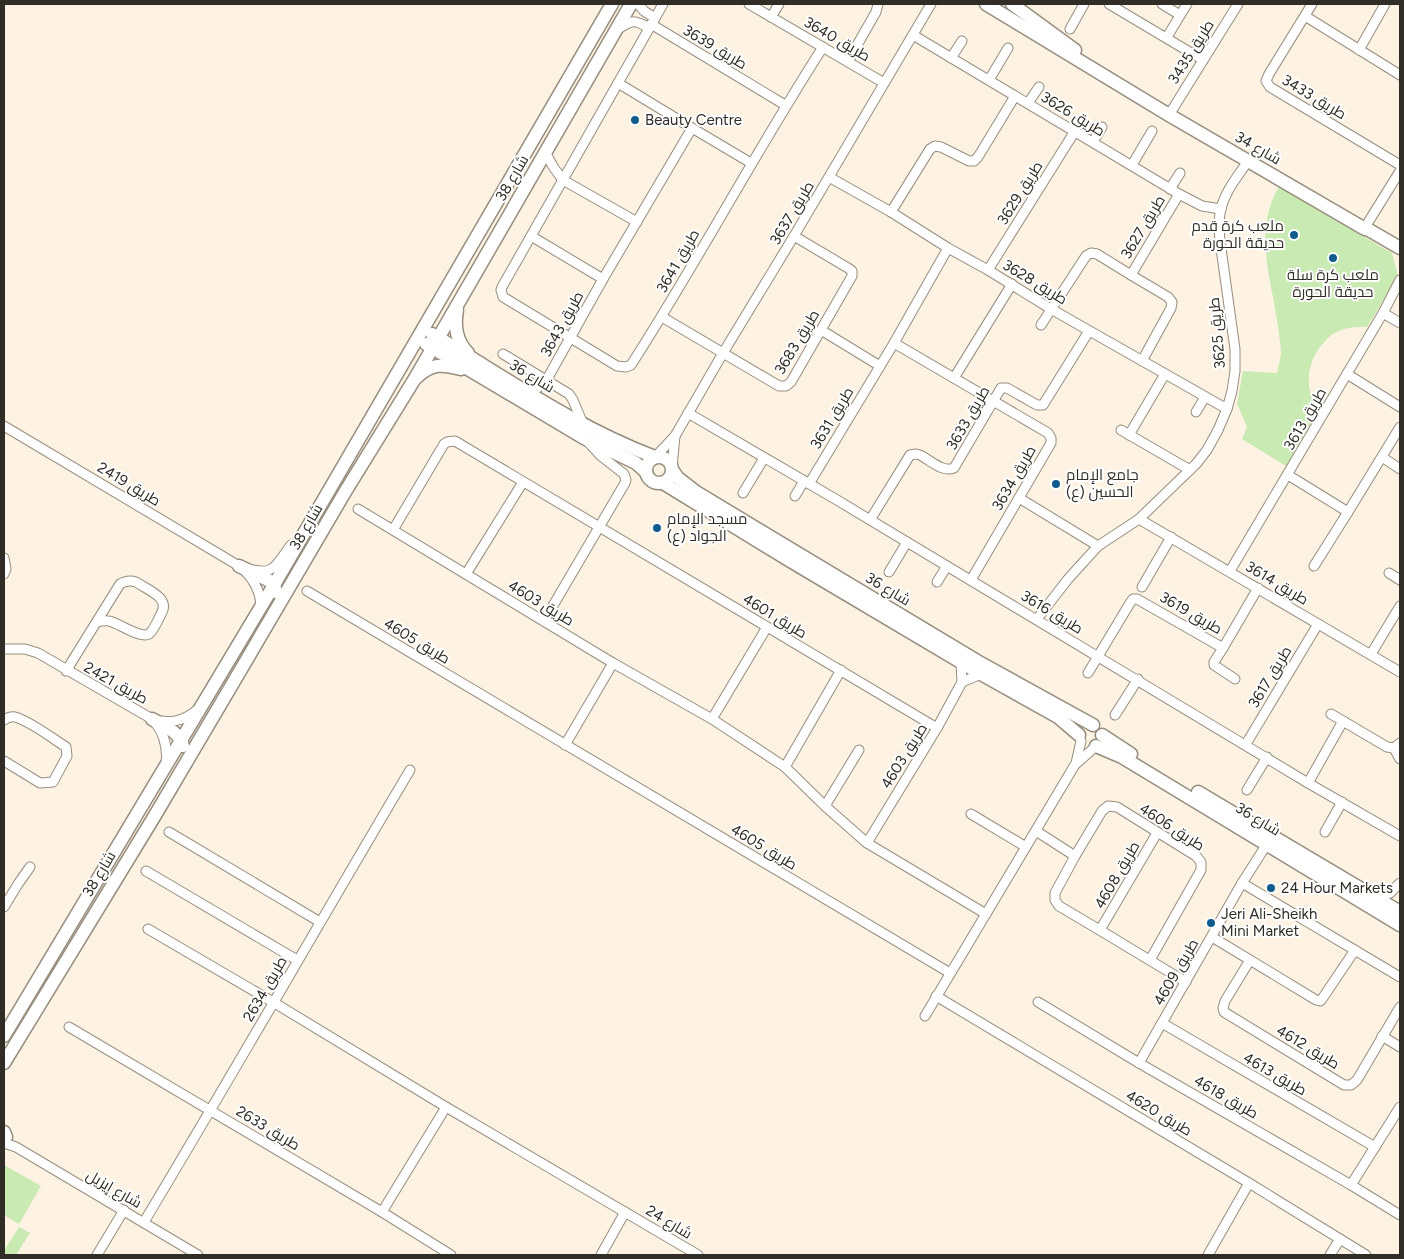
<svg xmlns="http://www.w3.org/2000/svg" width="1404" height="1259" font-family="Figtree,Cairo,sans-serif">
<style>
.green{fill:#c9eab2}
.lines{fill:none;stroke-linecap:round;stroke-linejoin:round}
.street-casing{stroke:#978d7f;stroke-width:11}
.secondary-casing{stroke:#978d7f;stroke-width:15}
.street{stroke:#fff;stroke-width:9}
.secondary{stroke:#fff;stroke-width:12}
.poi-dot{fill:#105b8e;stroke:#fff;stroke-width:2}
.labels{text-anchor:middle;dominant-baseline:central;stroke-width:4;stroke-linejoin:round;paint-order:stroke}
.street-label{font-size:15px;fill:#302c26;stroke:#fff}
.poi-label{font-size:15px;fill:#302c26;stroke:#fff;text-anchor:start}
</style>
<rect width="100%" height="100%" fill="#fef3e3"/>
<g class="green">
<path d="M1279 187 1392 253 1398 276 1367 327C1354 327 1344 327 1333 334 1314 348 1303 374 1312 397 1314 402 1315 406 1320 409L1286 466 1242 439 1247 427 1237 404 1243 371 1277 373C1278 367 1280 360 1281 354 1281 345 1279 335 1278 327 1272 280 1252 231 1279 187Z"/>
<path d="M4 1165 41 1186 19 1224 4 1215Z"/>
<path d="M19 1227 30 1233 16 1255H4V1251Z"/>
</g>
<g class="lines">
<defs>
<g id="street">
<path d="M638 4 644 11 655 18"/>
<path d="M663 4 618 83 692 128"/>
<path d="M749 4 884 83"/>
<path d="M1109 4 1203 60"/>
<path d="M1162 4 1180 15"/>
<path d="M1312 4 1269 74 1266 81 1270 87 1400 165"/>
<path d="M1305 16 1400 75"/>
<path d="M771 17 779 4"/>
<path d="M651 24 785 105"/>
<path d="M618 29C632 20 634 19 649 28"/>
<path d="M1070 29 1084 4"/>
<path d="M913 35 1179 194 1202 206 1221 209"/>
<path d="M1167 37 1187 4"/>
<path d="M1359 50 1385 4"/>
<path d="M951 58 962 41"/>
<path d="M848 61 876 12 878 4"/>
<path d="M989 80 1008 48"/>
<path d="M1028 103 1039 87"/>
<path d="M1169 115 1238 4"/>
<path d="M1093 142 1102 127"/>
<path d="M545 152 554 168 563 180 637 222"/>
<path d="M1132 165 1152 131"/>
<path d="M829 177 891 212 948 248 988 270 1051 309 1227 409"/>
<path d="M1170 189 1180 173"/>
<path d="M891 212 930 149 935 146 941 147 969 161H974L978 157 1015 96"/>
<path d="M1364 229 1400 171"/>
<path d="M531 236 502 287 501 290 503 297 617 366 626 367 631 365C698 261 756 151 823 47"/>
<path d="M988 270 1075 131"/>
<path d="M1131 275 1168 297 1172 302 1171 308 1142 361"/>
<path d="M603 279 531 236 618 83"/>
<path d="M1383 313 1400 323"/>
<path d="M662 317 779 386H786L791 382 852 276V271L848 268 794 236"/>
<path d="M1041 325 1086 256 1091 253 1097 254 1131 275 1179 194"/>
<path d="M821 330 880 366"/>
<path d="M894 343 1048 433 1051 438V443L971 580"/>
<path d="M503 354 569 394 573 400 583 424"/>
<path d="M1347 374 1400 407"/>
<path d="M954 378 1012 284"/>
<path d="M530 394 546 381 603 279 692 128 751 163"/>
<path d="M1196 412 1205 397"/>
<path d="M688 413 837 500 1308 783 1400 836"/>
<path d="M4 426 239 566C273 577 272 571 291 545"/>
<path d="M1121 430 1190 470"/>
<path d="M1129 435 1165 374"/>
<path d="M655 457 675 436 723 353 794 236 931 4"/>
<path d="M1382 457 1400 469"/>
<path d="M672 467 675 436"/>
<path d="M1288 475 1348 512 1400 427"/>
<path d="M809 484 894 343 948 248"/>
<path d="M743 493 764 458"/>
<path d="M795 496 804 481"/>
<path d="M1019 498 1098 546"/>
<path d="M358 509 613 663 712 719 785 767 825 806 867 843 986 914"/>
<path d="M1139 519 1400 672"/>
<path d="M870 520 910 455 916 454 920 455C930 460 943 473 954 468L1001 388H1007L1037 405H1043L1089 331"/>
<path d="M393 530 444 444 447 442 455 441 937 728"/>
<path d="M4 558 6 569 4 574"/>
<path d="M1314 566 1348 512"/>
<path d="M245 571C255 581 260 591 261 605"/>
<path d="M1230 571 1383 313 1400 280"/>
<path d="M889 572 907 542"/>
<path d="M1389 573 1400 580"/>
<path d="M466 574 523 482"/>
<path d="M937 582 947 566"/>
<path d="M1142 587 1171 537"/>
<path d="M307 591 950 973"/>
<path d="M1037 619 1068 579 1098 546 1139 519 1196 464 1207 450 1218 430 1227 409 1232 391 1235 371V349L1220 241C1219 231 1218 220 1221 209 1225 191 1238 176 1248 161"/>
<path d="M544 621 625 483 626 480 624 474 601 456 588 442"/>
<path d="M1223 648 1214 662V665L1235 679"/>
<path d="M4 649H25L38 653 152 719C169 724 183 722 197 710"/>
<path d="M1371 654 1400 606"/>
<path d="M66 671 120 584C125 581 130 580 136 582 148 590 171 598 161 614 158 620 154 630 149 634 140 639 119 623 109 621 105 620 101 621 97 622"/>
<path d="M1088 673 1130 603 1133 599H1137L1223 648 1258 588"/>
<path d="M962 682 981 674"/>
<path d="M1331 714 1387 747 1394 748 1400 743"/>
<path d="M1115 715 1138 679"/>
<path d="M712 719 767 627"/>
<path d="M4 720C7 718 10 716 15 717 30 721 52 738 66 747L67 756 53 782 40 783 4 761"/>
<path d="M154 721C164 733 168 749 166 765"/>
<path d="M1246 744 1318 624"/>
<path d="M565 745 613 663"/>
<path d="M1394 748 1400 759"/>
<path d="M1077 763 1096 746"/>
<path d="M785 767 841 670"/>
<path d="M1308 783 1343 721"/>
<path d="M1247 790 1267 757"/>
<path d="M825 806 859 750"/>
<path d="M971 814 1026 847"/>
<path d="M1036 831 1075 856"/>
<path d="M169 832 320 922"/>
<path d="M1325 832 1342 802"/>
<path d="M867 843 937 728 962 682 961 662"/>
<path d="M146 871 297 960"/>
<path d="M1242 883 1400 977"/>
<path d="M1377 898 1390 893 1400 883"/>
<path d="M4 907 18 884 30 867"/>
<path d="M148 929 273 1002 446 1107 698 1255"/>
<path d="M1100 930 1157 833"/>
<path d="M1212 937 1316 1000 1320 1001 1322 999 1355 950"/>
<path d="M1150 960 1201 870V862L1196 856 1117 807 1108 806 1102 811 1075 856 1055 893V900L1059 906C1102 931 1144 957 1186 982"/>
<path d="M1250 960 1225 1001 1223 1008 1224 1012 1344 1085H1351L1357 1080 1400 1007"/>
<path d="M936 996 1249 1183 1366 1255"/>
<path d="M1038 1002 1139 1063 1351 1185 1400 1215"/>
<path d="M925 1016 1076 763 1081 741"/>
<path d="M1162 1023 1375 1147"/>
<path d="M69 1027 382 1212 451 1255"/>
<path d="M1382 1036 1400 1047"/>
<path d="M1139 1063 1242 883 1267 844"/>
<path d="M4 1143 16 1147 198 1255"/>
<path d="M1351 1185 1400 1107"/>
<path d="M382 1212 446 1107"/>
<path d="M144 1222C234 1072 321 920 410 770"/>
<path d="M97 1255 124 1210"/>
<path d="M601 1255 625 1212"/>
<path d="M1208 1255 1249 1183"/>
<path d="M1330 1255 1340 1239"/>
</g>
<g id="secondary">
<path d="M986 4 1169 115 1365 229 1369 230 1400 248"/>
<path d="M1012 4 1075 50"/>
<path d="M457 310C454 326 456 341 468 353"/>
<path d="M432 334C505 377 575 427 655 457"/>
<path d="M426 344 584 438 636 463 646 472"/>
<path d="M417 377C432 363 442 364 461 369"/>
<circle cx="659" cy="470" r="13"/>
<path d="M673 471 678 478 696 492 977 661 1093 725"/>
<path d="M663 483 792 562 981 674 1058 717 1079 735"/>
<path d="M239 566 270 581 274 585 276 592"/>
<path d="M152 719C164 726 179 731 183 746"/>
<path d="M1102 735 1131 754"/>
<path d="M1096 746 1122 757 1400 925"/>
<path d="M1198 792 1400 912"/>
<path d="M4 1036 274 585 612 4"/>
<path d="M4 1063 154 817 243 666 345 492 414 380 631 4"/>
<path d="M4 1132 6 1137"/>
</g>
</defs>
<use href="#street" class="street-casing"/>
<use href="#secondary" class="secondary-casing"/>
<use href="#street" class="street"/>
<use href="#secondary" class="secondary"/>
</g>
<g class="poi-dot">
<circle cx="635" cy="120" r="5"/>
<circle cx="1294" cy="235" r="5"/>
<circle cx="1333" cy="258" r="5"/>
<circle cx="1056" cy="484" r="5"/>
<circle cx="657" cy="528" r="5"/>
<circle cx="1271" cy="888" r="5"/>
<circle cx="1211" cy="923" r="5"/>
</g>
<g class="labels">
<g class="street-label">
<text transform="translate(837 39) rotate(30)">طريق 3640</text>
<text transform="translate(715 47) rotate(31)">طريق 3639</text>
<text transform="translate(1191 52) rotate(-58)">طريق 3435</text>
<text transform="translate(1314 97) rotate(31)">طريق 3433</text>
<text transform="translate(1073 114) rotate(31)">طريق 3626</text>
<text transform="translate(1258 148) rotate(30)">شارع 34</text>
<text transform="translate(512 178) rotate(-60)">شارع 38</text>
<text transform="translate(1020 193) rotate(-58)">طريق 3629</text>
<text transform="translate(792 213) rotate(-59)">طريق 3637</text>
<text transform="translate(1143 227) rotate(-59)">طريق 3627</text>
<text transform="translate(678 261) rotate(-60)">طريق 3641</text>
<text transform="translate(1035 282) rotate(31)">طريق 3628</text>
<text transform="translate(562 324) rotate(-61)">طريق 3643</text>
<text transform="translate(1217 333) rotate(-95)">طريق 3625</text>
<text transform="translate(797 342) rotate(-59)">طريق 3683</text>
<text transform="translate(532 376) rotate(31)">شارع 36</text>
<text transform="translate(832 418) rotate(-59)">طريق 3631</text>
<text transform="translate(968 418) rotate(-60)">طريق 3633</text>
<text transform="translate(1305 419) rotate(-60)">طريق 3613</text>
<text transform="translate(1014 478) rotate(-60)">طريق 3634</text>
<text transform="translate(129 484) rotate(31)">طريق 2419</text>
<text transform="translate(306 527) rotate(-60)">شارع 38</text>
<text transform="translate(1277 583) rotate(31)">طريق 3614</text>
<text transform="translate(888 589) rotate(31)">شارع 36</text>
<text transform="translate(541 603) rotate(31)">طريق 4603</text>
<text transform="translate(1052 612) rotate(31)">طريق 3616</text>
<text transform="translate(1191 613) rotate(30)">طريق 3619</text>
<text transform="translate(775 616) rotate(31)">طريق 4601</text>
<text transform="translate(417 641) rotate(31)">طريق 4605</text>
<text transform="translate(1270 677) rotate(-59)">طريق 3617</text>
<text transform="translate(116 683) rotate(29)">طريق 2421</text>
<text transform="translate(904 756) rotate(-58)">طريق 4603</text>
<text transform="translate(1258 819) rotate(31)">شارع 36</text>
<text transform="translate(1172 827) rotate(33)">طريق 4606</text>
<text transform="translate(764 847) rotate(31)">طريق 4605</text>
<text transform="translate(99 874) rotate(-59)">شارع 38</text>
<text transform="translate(1117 875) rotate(-60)">طريق 4608</text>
<text transform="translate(1176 972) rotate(-60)">طريق 4609</text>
<text transform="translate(265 989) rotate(-60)">طريق 2634</text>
<text transform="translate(1308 1047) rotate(31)">طريق 4612</text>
<text transform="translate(1275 1074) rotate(30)">طريق 4613</text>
<text transform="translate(1226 1097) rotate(30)">طريق 4618</text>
<text transform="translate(1159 1113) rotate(31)">طريق 4620</text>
<text transform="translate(268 1128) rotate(31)">طريق 2633</text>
<text transform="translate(114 1189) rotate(30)">شارع إيزيل</text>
<text transform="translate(669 1222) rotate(31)">شارع 24</text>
</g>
<g class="poi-label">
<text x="645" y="120">Beauty Centre</text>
<text x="1284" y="226" text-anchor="end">ملعب كرة قدم<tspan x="1284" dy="17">حديقة الحورة</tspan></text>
<text x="1333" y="275" text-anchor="middle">ملعب كرة سلة<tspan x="1333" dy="17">حديقة الحورة</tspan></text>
<text x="1066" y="475">جامع الإمام<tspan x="1066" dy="17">الحسين (ع)</tspan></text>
<text x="667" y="519">مسجد الإمام<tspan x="667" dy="17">الجواد (ع)</tspan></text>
<text x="1281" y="888">24 Hour Markets</text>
<text x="1221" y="914">Jeri Ali-Sheikh<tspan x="1221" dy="17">Mini Market</tspan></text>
</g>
</g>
<rect width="1404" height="1259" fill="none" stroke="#302c26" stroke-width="10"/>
</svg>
